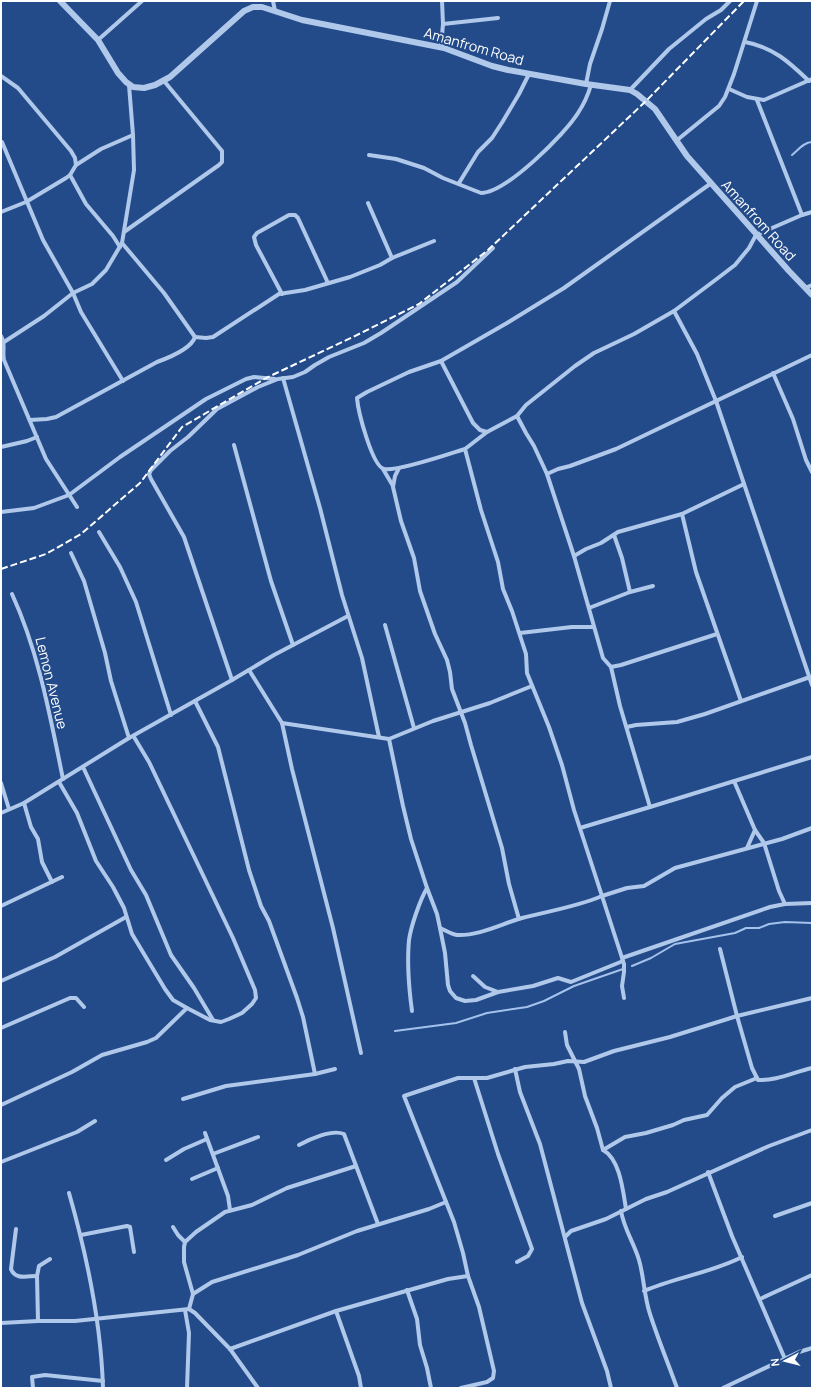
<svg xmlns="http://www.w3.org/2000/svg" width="813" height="1389" font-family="Manrope,sans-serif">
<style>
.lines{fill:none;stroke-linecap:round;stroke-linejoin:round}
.stream{stroke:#a4c2eb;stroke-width:2}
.minor{stroke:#b0c8ea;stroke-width:4}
.tertiary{stroke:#b0c8ea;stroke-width:6}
.rail{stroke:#fff;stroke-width:2;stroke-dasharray:7 3;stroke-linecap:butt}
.labels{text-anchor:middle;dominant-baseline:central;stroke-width:4;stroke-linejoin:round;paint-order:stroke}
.street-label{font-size:14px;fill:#fff;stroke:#234b8a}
</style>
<rect width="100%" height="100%" fill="#234b8a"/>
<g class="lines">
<g class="stream">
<path d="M792 155C798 150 804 142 812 142"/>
<path d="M632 966 651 958 675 944 735 933 746 928H759L769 924 785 922 812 923"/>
<path d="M395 1031 456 1023 487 1013 527 1007 544 1001 574 986 623 969"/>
</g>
<g class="minor">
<path d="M273 1 275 11"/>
<path d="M443 24 498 18"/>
<path d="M98 40 142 1"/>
<path d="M745 42C773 47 789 62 809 81"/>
<path d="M441 47 443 24 442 1"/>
<path d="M1 76 18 88 71 151 75 158 76 165 70 175 66 178 26 202 1 212"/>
<path d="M586 84 590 64 602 29 610 1"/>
<path d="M129 85 133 135 134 170 122 243 164 293 195 337"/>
<path d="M729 89 747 97 764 100 812 79"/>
<path d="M630 90 669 49 706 19 721 10 730 1"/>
<path d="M757 100 802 215"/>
<path d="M676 141 719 106 725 97 734 74 757 1"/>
<path d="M2 142 43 240 73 293 81 312 123 381"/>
<path d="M369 155 396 159 424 168 443 178 481 193C506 193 565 134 578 113 584 104 588 95 591 85"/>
<path d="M76 165 101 149 133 135"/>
<path d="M70 175 86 204 113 236 120 247"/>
<path d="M459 183 478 152 492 138 503 121 519 94 529 74"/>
<path d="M368 203 392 258"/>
<path d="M124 232 219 165 222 162V151L164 81"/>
<path d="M805 288 812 285"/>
<path d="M282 294 256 245 254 237 257 233 289 215H295L298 218 328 283"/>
<path d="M674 311 697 354 716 401 812 685"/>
<path d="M1 336C6 345 2 350 4 360L46 459 77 507"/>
<path d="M4 342 44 316 73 293 92 284 106 270 122 243"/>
<path d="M441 361 473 423 480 430 487 432"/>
<path d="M773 373 793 419 806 460 812 472"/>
<path d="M283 378 320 508 342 595 362 658 379 737"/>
<path d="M517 416 526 405 575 366 594 353 634 334 674 311 718 278 735 265 749 248 756 235 802 215 812 212"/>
<path d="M30 420 47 419 56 417 157 362C168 358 191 349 195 337L206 338 213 337 279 294 305 290 350 277 380 265 392 258 434 241"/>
<path d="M234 445 271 581 293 645"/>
<path d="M1 447 27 441 37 437"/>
<path d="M465 449C449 454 397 472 384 469 372 466 358 411 357 398L367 392 409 372 441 361 507 323 564 288 710 184"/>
<path d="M399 468 395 476 393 487 401 521 414 558 420 591 435 634 447 660 450 672 452 689 465 723 471 745 502 848 509 884 519 919"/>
<path d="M383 469 393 486"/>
<path d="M547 474 558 469 570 466 616 449 812 355"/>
<path d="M1 512 34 508 69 495 120 457 206 399 246 379 254 377 275 379"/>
<path d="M682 514 696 572 741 701"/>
<path d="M99 532 120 567 136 602 171 715"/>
<path d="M614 535 622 558 630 592"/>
<path d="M71 553 84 581 105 653 111 681 129 738"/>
<path d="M574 556 586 549 601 543 618 532 682 514 744 484"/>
<path d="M12 594C39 653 50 716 63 779"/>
<path d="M589 608 630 592 653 586"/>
<path d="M385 625 414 728"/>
<path d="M520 633 572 627H593"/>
<path d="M611 667 620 706 650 807 812 757"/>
<path d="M249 670 282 723 389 739 433 721 490 703 532 686"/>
<path d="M232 680 184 537 151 479 149 474 151 470 170 451 188 437 217 409 258 387 278 379 293 377 305 372 315 365 329 357 364 343 381 333 457 282 493 248"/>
<path d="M195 701 218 747 249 870 261 906 269 921 297 998 303 1017 315 1074"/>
<path d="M282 723 292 769 333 928 361 1053"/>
<path d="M627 727 636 725 677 722 705 714 810 677"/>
<path d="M389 739 403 806 411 839 427 888 437 914 440 928C445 930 451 934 457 935 479 936 501 924 522 918 549 911 576 907 602 896L574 810 562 765 549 727 527 673 526 654 512 611 503 589 498 562 481 510 465 449 487 432 517 416 526 433 534 446 547 474 574 556 603 658 611 667 621 665 717 634"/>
<path d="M83 767 131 870 146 895 171 955 194 988 213 1020"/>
<path d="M734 781 755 830 764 843 779 891 785 904"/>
<path d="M59 782 77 813 96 861 113 887 124 908 132 934 165 989 173 1000 187 1008 210 1020 221 1022 229 1019 242 1013 252 1004 256 998 255 990 233 938 149 762 134 737"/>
<path d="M1 783 9 809"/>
<path d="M24 803 31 827 38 839 42 862 52 882"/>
<path d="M1 813 24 803 129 738 232 680 274 655 348 616"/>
<path d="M580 828 650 807"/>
<path d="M747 848 755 830"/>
<path d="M1 906 62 877"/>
<path d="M440 928 445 953 448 985 450 991 456 998 465 1001 476 1000 498 992 533 986 558 978 571 982 623 961"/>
<path d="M720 949 737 1016 752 1068 758 1080C776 1081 794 1072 812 1068"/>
<path d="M622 958 770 907 785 904 812 903"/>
<path d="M473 976 485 987 498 992"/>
<path d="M1 981 55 957 126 917"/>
<path d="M624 998 622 986 624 972V964L602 896 627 888 644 886 675 868 782 839 812 828"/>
<path d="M412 1011C409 989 407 962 409 940 411 926 420 900 427 888"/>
<path d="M1 1028 70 998H76L84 1007"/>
<path d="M565 1032 567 1045 579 1069 585 1096 597 1128 603 1150C620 1159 623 1191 626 1209"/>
<path d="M515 1069 520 1092 540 1144 582 1303 607 1371 611 1388"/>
<path d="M474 1078 498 1154 532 1249 528 1256 517 1262"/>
<path d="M183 1099 226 1086 315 1074 335 1069"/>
<path d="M1 1105 72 1072 102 1055 147 1042 156 1038 187 1008"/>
<path d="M205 1133 228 1196 230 1210"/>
<path d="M299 1145C310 1139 332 1129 344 1134L378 1224"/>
<path d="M603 1150 625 1137 646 1133 673 1125 684 1120 707 1115 722 1098 735 1087 757 1078"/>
<path d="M213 1154 258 1137"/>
<path d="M166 1160 184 1149 207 1139"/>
<path d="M1 1162 77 1132 95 1121"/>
<path d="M708 1172 732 1236 785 1359"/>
<path d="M192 1179 218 1168"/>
<path d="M69 1193C87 1256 101 1322 103 1388"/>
<path d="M621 1211C624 1229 634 1243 639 1260 644 1277 644 1296 650 1314 658 1339 668 1363 677 1388"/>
<path d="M775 1216 812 1203"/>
<path d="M173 1227 178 1235 185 1242"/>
<path d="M16 1229 11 1269C15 1280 27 1276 37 1276"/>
<path d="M81 1235 127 1226 130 1227 134 1252"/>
<path d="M565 1237 571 1231 606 1219 646 1199 667 1192 769 1146 812 1130"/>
<path d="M407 1290 417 1319 420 1345 427 1368 431 1388"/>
<path d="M644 1291C676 1277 711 1273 742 1257"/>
<path d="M193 1294 184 1262V1247L185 1242 196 1232 225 1212 252 1205 287 1188 356 1166"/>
<path d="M760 1299 812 1275"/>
<path d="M189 1309 193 1294 212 1282 298 1255 357 1231 429 1209 446 1202"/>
<path d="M185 1310 189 1333 187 1388"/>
<path d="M336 1311 359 1376 361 1388"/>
<path d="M38 1321 37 1276 39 1266 50 1259"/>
<path d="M1 1323 38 1321H75L189 1309 195 1313 230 1349 258 1388"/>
<path d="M230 1349 336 1311 448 1279 468 1276 463 1253 454 1222 404 1096 458 1078H487L525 1067 554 1064 568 1061 584 1062 614 1051 670 1037 737 1016 812 998"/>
<path d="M33 1388 32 1377 45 1375 103 1381"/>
<path d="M461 1388 487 1382 493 1378 494 1371 479 1307 468 1276"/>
<path d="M723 1388 799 1352 812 1348"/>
</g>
<path class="tertiary" d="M60 1 98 40 118 73 126 82 133 87 144 88 155 85 170 77 244 11 253 7H262L302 20 444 48 492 66 508 70 586 84 630 90 637 94 655 109 687 156 789 271 812 295"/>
<path class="rail" d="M1 569 46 554 81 534 140 483 182 427 266 378 353 337 419 304 488 250 646 101 744 1"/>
</g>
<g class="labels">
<g class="street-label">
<text transform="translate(474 46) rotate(16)">Amanfrom Road</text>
<text transform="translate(759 220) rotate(48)">Amanfrom Road</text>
<text transform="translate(52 683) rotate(76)">Lemon Avenue</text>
</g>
</g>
<rect width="813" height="1389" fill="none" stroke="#ffffff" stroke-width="4"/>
<g transform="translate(785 1361) rotate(263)" stroke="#234b8a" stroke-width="3" paint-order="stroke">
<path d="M0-3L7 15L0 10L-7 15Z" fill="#ffffff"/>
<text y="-6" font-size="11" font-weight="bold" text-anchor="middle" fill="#ffffff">N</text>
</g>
</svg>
